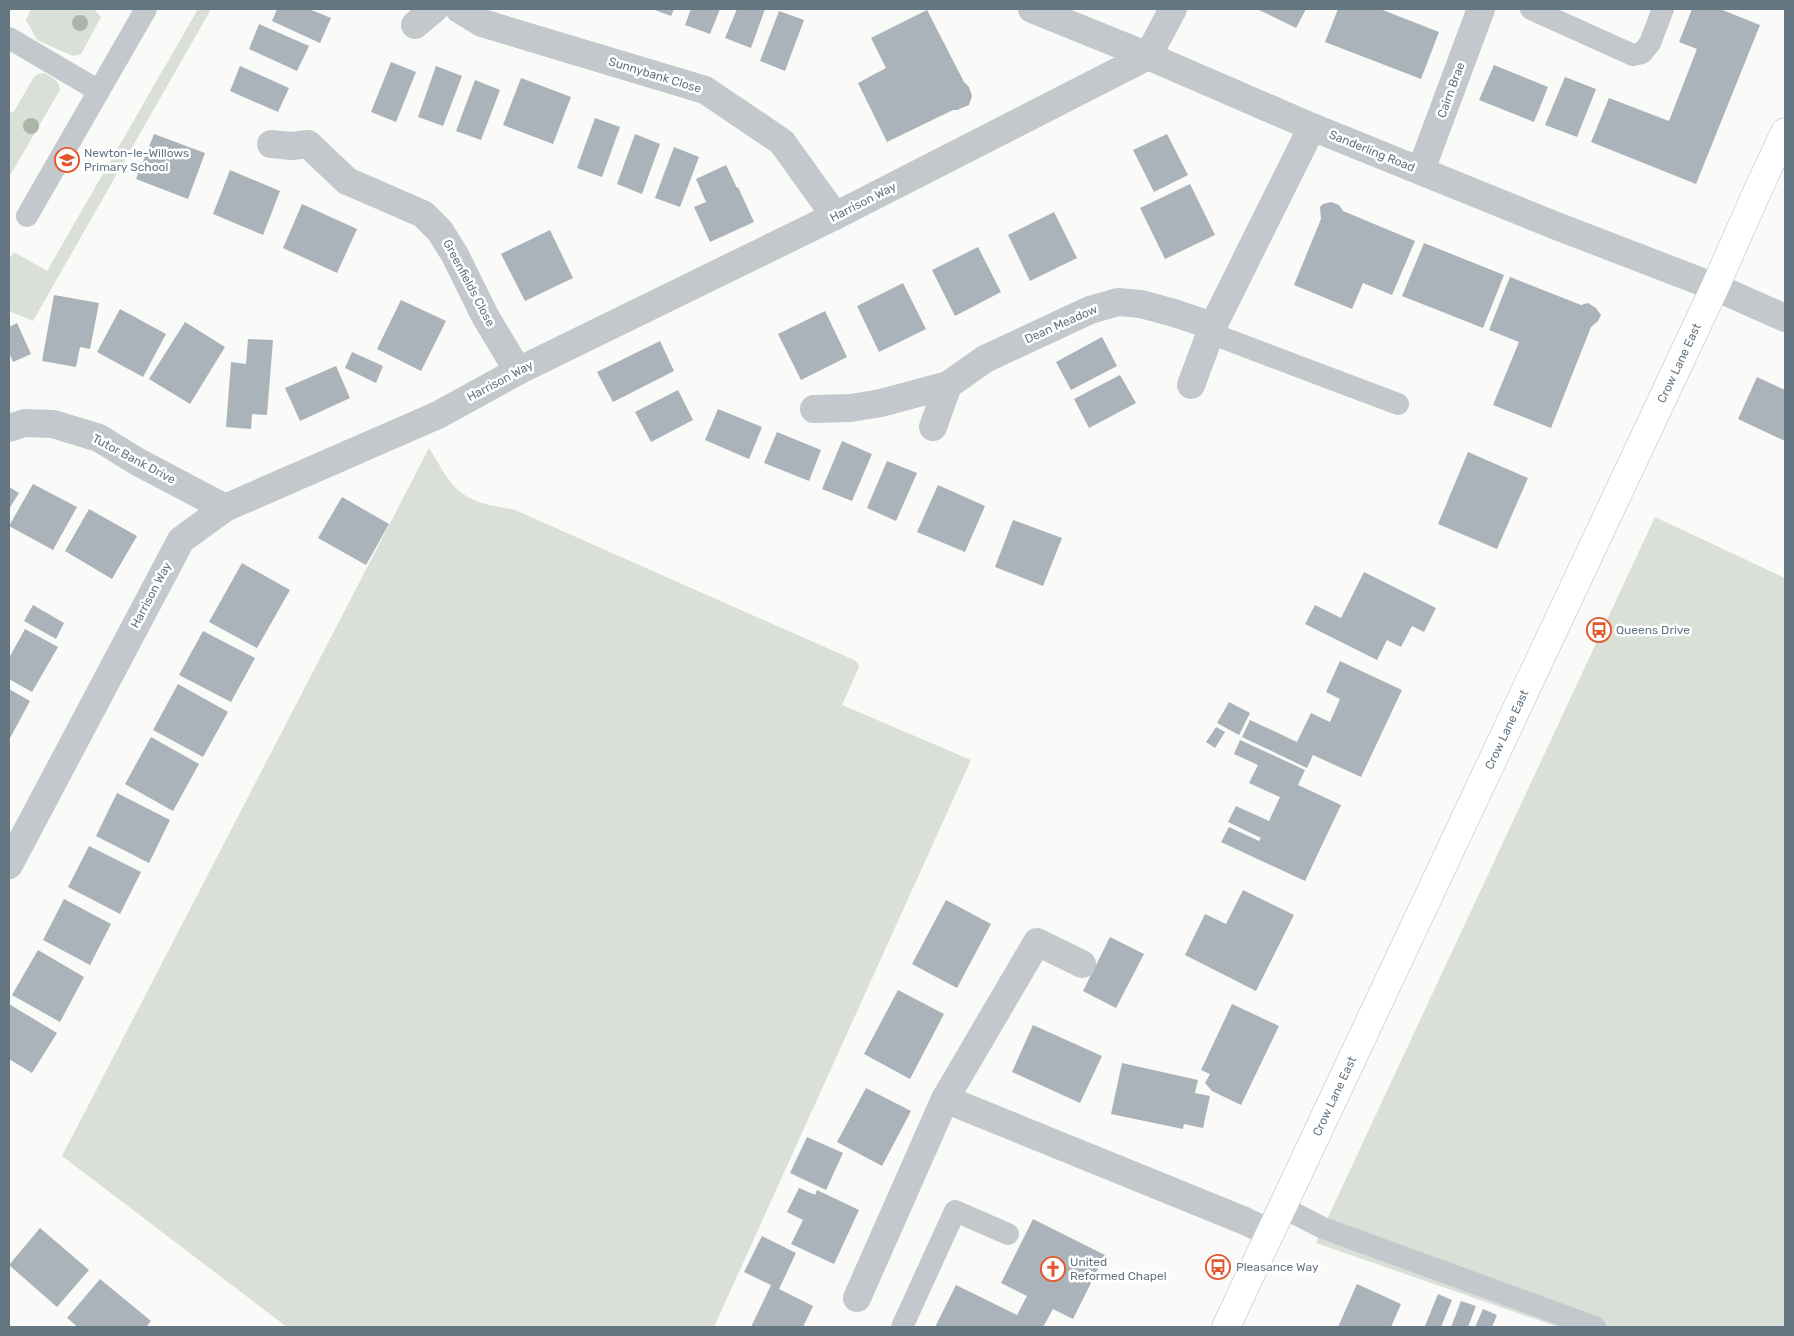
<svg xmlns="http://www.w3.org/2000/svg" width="1794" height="1336" font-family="Rubik,sans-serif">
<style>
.green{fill:#dadfd7}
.building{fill:#aab3b9}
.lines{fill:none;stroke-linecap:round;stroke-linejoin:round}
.primary-casing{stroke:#b5babe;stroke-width:29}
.service{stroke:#c3c8cc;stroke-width:22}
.minor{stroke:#c3c8cc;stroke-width:28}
.primary{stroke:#fff;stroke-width:28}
.tree{fill:#aab4a7}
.labels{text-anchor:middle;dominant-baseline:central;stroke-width:5;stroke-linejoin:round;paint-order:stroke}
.street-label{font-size:12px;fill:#657683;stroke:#fff}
.poi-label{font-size:12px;fill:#657683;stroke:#fff;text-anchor:start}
</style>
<rect width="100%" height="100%" fill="#fafaf8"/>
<g class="green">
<path d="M31 9H94L101 17 81 54 73 56 37 40 26 20Z"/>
<path d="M198 9H211L33 321 9 311V259L14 252 47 271Z"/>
<path d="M44 73C52 77 59 80 60 90L9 177V111L13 113 34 77 38 74Z"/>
<path d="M429 448C439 463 448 484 463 494 478 505 498 506 515 510L854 660 858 663 859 667 842 705 971 760 714 1327H287L62 1156Z"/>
<path d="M1655 517 1785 578V1327H1558L1316 1243Z"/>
</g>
<g class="building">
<path d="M277 9H309L331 18 320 43 272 21Z"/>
<path d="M652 9H674L671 16Z"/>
<path d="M691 9H720L710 34 685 25Z"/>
<path d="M737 9H765L751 48 725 38Z"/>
<path d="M1257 9H1306L1296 28Z"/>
<path d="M1338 9H1380L1439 32 1421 79 1325 42Z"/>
<path d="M1692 9H1720L1760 25 1696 184 1591 142 1609 98 1669 121 1697 49 1679 42Z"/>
<path d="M927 10 964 82 969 87 972 96 969 105 957 110H953L887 142 858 83 886 68 871 38Z"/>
<path d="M779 11 804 20 785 71 760 61Z"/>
<path d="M259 24 309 46 297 71 249 49Z"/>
<path d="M391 62 416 72 396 122 371 112Z"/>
<path d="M1494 65 1548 87 1534 122 1479 100Z"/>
<path d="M240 66 289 88 278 112 230 91Z"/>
<path d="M436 66 462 76 443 126 418 117Z"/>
<path d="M1565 77 1596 89 1577 137 1545 125Z"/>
<path d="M521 78 571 97 553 144 503 125Z"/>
<path d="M475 80 500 90 481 140 456 131Z"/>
<path d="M595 118 620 127 602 177 577 168Z"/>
<path d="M154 134 205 153 188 199 136 179Z"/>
<path d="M635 134 660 144 642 194 617 184Z"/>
<path d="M1167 134 1188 175 1154 192 1133 150Z"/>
<path d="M674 147 699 157 680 207 655 198Z"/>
<path d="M726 165 737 188 738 187 754 222 710 242 694 207 706 202 696 179Z"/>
<path d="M230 170 280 191 263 235 213 214Z"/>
<path d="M1190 184 1215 235 1165 259 1140 208Z"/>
<path d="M1331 202 1339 205 1343 211 1415 241 1392 295 1363 283 1352 309 1294 285 1321 219 1320 207 1323 204Z"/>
<path d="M302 204 357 229 337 273 283 248Z"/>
<path d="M1054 212 1077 258 1030 281 1008 235Z"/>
<path d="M550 230 573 278 525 301 501 254Z"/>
<path d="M1424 243 1504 275 1483 328 1402 296Z"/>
<path d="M978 247 1001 292 955 316 932 270Z"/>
<path d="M1510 277 1581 305 1588 303 1596 308 1601 315 1598 321 1591 327 1551 428 1493 405 1519 342 1489 330Z"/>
<path d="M903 283 926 329 879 352 857 306Z"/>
<path d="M54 295 99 303 90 349 80 347 76 367 42 361Z"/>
<path d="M401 300 446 321 421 371 377 349Z"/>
<path d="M120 309 166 334 143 377 97 352Z"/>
<path d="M825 311 847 357 801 380 778 334Z"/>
<path d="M185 322 225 347 190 404 149 379Z"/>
<path d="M17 323 31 354 13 362 9 352V327Z"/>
<path d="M1102 337 1117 366 1071 390 1056 362Z"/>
<path d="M248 339 273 340 267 415 252 414 251 429 226 427 231 362 246 364Z"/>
<path d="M660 341 674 371 613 402 597 372Z"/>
<path d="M352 352 383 366 376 383 345 368Z"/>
<path d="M336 366 350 398 300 421 285 388Z"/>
<path d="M1120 375 1136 403 1089 428 1074 399Z"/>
<path d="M1757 377 1785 390V441L1738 419Z"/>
<path d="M678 390 693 420 651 442 635 412Z"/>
<path d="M718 409 762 427 749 459 705 440Z"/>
<path d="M777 432 821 450 809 481 764 463Z"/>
<path d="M842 441 872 454 852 501 822 489Z"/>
<path d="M1468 452 1528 478 1497 549 1438 524Z"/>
<path d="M887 461 917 473 896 521 867 508Z"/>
<path d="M33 484 77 507 53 550 9 526Z"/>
<path d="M938 485 985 506 965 552 917 532Z"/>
<path d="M9 487 19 493 9 509Z"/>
<path d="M342 497 389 524 366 565 318 538Z"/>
<path d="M89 509 137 536 112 579 65 551Z"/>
<path d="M1013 520 1062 538 1043 586 995 567Z"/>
<path d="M242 563 290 590 257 648 209 622Z"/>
<path d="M1364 572 1436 608 1424 632 1412 626 1401 647 1387 640 1377 660 1305 624 1315 605 1341 618Z"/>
<path d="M33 605 64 623 56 639 24 621Z"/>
<path d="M25 629 58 647 32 692 9 679V658Z"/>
<path d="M203 631 255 658 231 702 179 675Z"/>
<path d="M1340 661 1402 690 1361 777 1313 755 1307 768 1242 737 1250 720 1297 742 1311 713 1330 722 1340 699 1326 692Z"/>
<path d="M178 684 228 712 203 757 153 730Z"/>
<path d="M9 689 30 701 9 740Z"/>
<path d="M1229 702 1250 713 1239 735 1217 723Z"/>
<path d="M1216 727 1225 732 1215 748 1206 742Z"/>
<path d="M151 737 199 764 173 811 125 784Z"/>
<path d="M1240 740 1305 770 1298 785 1341 805 1305 881 1221 842 1229 827 1259 841 1261 838 1228 822 1236 806 1269 821 1280 797 1249 783 1258 765 1234 754Z"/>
<path d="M117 793 170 820 149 863 96 836Z"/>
<path d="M89 846 141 872 120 914 68 887Z"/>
<path d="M1243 890 1294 915 1256 991 1185 955 1205 914 1226 924Z"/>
<path d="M64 899 111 924 90 965 43 940Z"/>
<path d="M946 900 991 924 957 988 912 964Z"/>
<path d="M1110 937 1144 954 1116 1008 1083 991Z"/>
<path d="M38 950 84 977 60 1022 12 995Z"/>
<path d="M898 990 944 1014 910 1079 864 1054Z"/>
<path d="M9 1004 57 1033 32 1073 9 1059Z"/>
<path d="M1232 1004 1279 1026 1241 1105 1212 1091 1205 1083 1210 1074 1201 1070Z"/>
<path d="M1033 1025 1102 1056 1080 1103 1012 1072Z"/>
<path d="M1122 1063 1198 1080 1195 1093 1210 1096 1203 1128 1184 1124 1183 1129 1111 1114Z"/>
<path d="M866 1088 911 1111 882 1166 837 1142Z"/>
<path d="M807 1137 843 1153 826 1190 790 1173Z"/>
<path d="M799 1188 815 1195 817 1190 859 1210 834 1264 791 1244 803 1220 787 1212Z"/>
<path d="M1033 1219 1105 1255 1073 1319 1053 1309 1043 1327H935L956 1285 1017 1315 1027 1296 1001 1283Z"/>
<path d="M40 1228 89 1270 57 1307 9 1265Z"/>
<path d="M762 1236 796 1253 779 1289 813 1306 803 1327H751L771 1285 744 1272Z"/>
<path d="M100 1279 151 1321 146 1327H78L67 1318Z"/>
<path d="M1357 1284 1401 1304 1391 1327H1338Z"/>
<path d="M1438 1294 1452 1300 1441 1327H1429L1425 1326Z"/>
<path d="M1461 1301 1476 1306 1468 1327H1451Z"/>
<path d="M1483 1309 1497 1315 1492 1327H1475Z"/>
</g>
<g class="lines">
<defs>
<g id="primary">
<path id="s1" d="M1226 1327 1715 287 1757 192 1785 132"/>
</g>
</defs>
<use href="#primary" class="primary-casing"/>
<g class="service">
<path d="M1531 9 1633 55 1642 53 1650 43 1663 9"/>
<path d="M9 38 99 91"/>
<path d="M27 216 146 9"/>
<path d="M1210 333 1398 404"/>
<path d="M1282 1207 1323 1228 1595 1327"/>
<path d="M902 1327 955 1211 1008 1234"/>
</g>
<g class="minor">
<path d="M459 9 482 23 705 90 782 142 835 216"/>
<path d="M1032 9 1148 56 1312 127 1554 225 1715 287 1785 318"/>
<path d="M415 25 434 9"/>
<path d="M271 144 292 146 308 144 347 181 423 214 440 231 455 255 485 316 518 371"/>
<path d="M1421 170 1481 9"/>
<path d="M1191 385 1213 326 1312 127"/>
<path d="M814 409 851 408 881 403 948 385"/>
<path d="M933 427 948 385 985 359 1090 310 1118 302 1141 304 1174 313 1213 326"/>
<path d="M9 428 25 423 53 424 99 438 138 462 225 508"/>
<path d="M9 865 181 540 225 508 438 415 518 371 835 216 1148 56 1173 9"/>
<path d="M945 1099 1037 942 1082 964"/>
<path d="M857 1298 945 1099 1245 1221 1270 1233"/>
</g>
<use href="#primary" class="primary"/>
</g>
<g class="tree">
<circle cx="80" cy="23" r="8"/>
<circle cx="31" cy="126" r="8"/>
</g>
<defs>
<symbol id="school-ring" viewBox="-11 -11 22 22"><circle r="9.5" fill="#fff" stroke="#e4572e" stroke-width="1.5"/><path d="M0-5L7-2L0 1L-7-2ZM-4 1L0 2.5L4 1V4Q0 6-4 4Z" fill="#e4572e"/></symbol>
<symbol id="bus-ring" viewBox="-11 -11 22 22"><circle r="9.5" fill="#fff" stroke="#e4572e" stroke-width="1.5"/><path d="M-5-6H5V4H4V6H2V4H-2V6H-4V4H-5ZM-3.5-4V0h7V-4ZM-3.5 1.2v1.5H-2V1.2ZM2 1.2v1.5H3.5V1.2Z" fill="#e4572e"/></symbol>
<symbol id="church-ring" viewBox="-11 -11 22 22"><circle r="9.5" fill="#fff" stroke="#e4572e" stroke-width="1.5"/><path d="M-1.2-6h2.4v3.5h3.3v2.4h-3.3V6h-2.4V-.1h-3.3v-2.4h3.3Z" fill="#e4572e"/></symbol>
</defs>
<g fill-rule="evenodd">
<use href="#school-ring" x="53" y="146" width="28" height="28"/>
<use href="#bus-ring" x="1585" y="616" width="28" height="28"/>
<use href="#bus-ring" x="1204" y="1253" width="28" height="28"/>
<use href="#church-ring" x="1039" y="1255" width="28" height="28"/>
</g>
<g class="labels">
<g class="street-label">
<text transform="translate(655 75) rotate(17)">Sunnybank Close</text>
<text transform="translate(1451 90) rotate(-70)">Cairn Brae</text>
<text transform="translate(1372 151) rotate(22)">Sanderling Road</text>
<text transform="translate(863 202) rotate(-27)">Harrison Way</text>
<text transform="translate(469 283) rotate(62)">Greenfields Close</text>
<text transform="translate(1061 324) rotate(-24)">Dean Meadow</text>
<text stroke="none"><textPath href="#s1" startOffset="1065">Crow Lane East</textPath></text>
<text transform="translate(500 381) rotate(-28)">Harrison Way</text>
<text transform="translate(134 459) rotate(28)">Tutor Bank Drive</text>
<text transform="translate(151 595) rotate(-62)">Harrison Way</text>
<text stroke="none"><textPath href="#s1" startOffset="660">Crow Lane East</textPath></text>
<text stroke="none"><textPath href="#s1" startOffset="255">Crow Lane East</textPath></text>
</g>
<g class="poi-label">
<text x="84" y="153">Newton-le-Willows<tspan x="84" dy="14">Primary School</tspan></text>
<text x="1616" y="630">Queens Drive</text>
<text x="1070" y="1262">United<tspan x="1070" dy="14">Reformed Chapel</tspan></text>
<text x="1236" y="1267">Pleasance Way</text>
</g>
</g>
<rect width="1794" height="1336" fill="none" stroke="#657683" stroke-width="20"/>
</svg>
